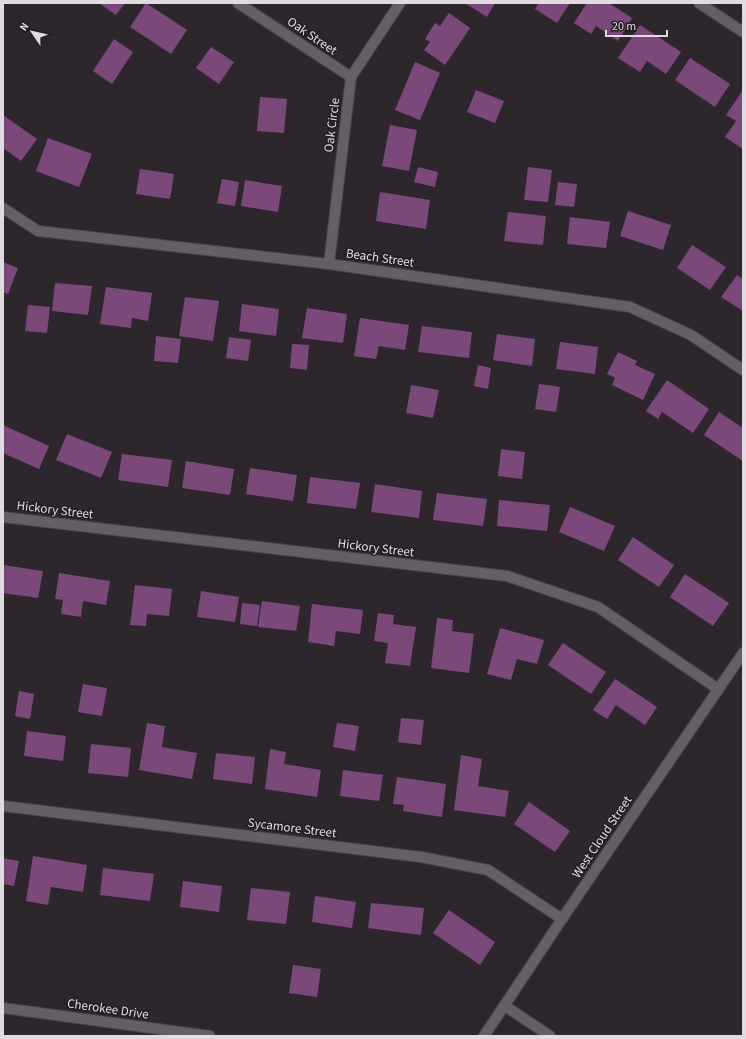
<svg xmlns="http://www.w3.org/2000/svg" width="746" height="1039" font-family="'Source Sans 3',sans-serif">
<style>
.building{fill:#7a497a}
.lines{fill:none;stroke-linecap:round;stroke-linejoin:round}
.minor-casing{stroke:#4b444a;stroke-width:12}
.secondary-casing{stroke:#4b444a;stroke-width:12}
.minor{stroke:#665e65;stroke-width:10}
.secondary{stroke:#665e65;stroke-width:10}
.labels{text-anchor:middle;dominant-baseline:central;stroke-width:3;stroke-linejoin:round;paint-order:stroke}
.street-label{font-size:13px;fill:#e0dbe0;stroke:#241d23}
</style>
<rect width="100%" height="100%" fill="#2d272d"/>
<g class="building">
<path d="M99 3H125L116 15Z"/>
<path d="M146 3 187 30 171 54 130 27Z"/>
<path d="M465 3H495L487 17Z"/>
<path d="M539 3H570L557 23 535 9Z"/>
<path d="M587 3H609L632 18 618 41 596 26 591 34 574 23Z"/>
<path d="M449 13 470 28 445 65 424 50 430 42 425 39 435 23 440 26Z"/>
<path d="M640 25 681 52 666 74 647 61 640 72 618 58Z"/>
<path d="M114 39 133 52 112 84 93 71Z"/>
<path d="M211 47 234 62 219 84 196 68Z"/>
<path d="M690 58 730 84 715 107 675 80Z"/>
<path d="M415 62 440 73 420 120 395 110Z"/>
<path d="M476 90 504 101 495 123 467 112Z"/>
<path d="M743 90V149L725 137 736 121 726 115Z"/>
<path d="M260 97 287 99 284 133 257 131Z"/>
<path d="M3 115 37 139 21 161 3 148Z"/>
<path d="M390 125 417 130 409 171 382 166Z"/>
<path d="M48 138 92 154 79 187 36 171Z"/>
<path d="M418 167 438 172 435 187 414 182Z"/>
<path d="M528 167 552 170 548 202 524 200Z"/>
<path d="M140 169 174 174 170 199 136 194Z"/>
<path d="M222 179 239 182 235 206 217 203Z"/>
<path d="M245 180 282 186 278 212 241 206Z"/>
<path d="M558 182 577 184 574 207 555 205Z"/>
<path d="M380 192 430 200 426 229 376 221Z"/>
<path d="M628 211 671 225 663 250 620 236Z"/>
<path d="M508 212 546 216 543 245 504 241Z"/>
<path d="M570 217 610 222 606 248 567 244Z"/>
<path d="M692 245 726 267 710 290 677 268Z"/>
<path d="M3 262 18 268 8 294 3 292Z"/>
<path d="M737 275 743 279V311L721 297Z"/>
<path d="M55 283 92 286 88 315 52 311Z"/>
<path d="M106 287 152 293 148 321 132 318 131 328 100 324Z"/>
<path d="M185 297 219 301 213 341 179 336Z"/>
<path d="M242 304 279 309 276 336 239 331Z"/>
<path d="M28 305 50 307 47 333 25 331Z"/>
<path d="M307 308 347 314 343 343 302 338Z"/>
<path d="M360 318 409 325 405 350 379 346 376 359 354 356Z"/>
<path d="M422 326 472 332 469 358 418 352Z"/>
<path d="M497 334 535 339 532 366 493 360Z"/>
<path d="M156 336 181 339 178 363 154 361Z"/>
<path d="M229 337 251 340 248 361 226 358Z"/>
<path d="M560 342 598 347 595 374 556 369Z"/>
<path d="M292 344 309 345 307 370 290 368Z"/>
<path d="M618 352 637 361 635 365 655 374 643 400 612 385 615 378 607 374Z"/>
<path d="M478 365 491 368 488 389 474 386Z"/>
<path d="M667 380 709 409 693 433 662 412 658 419 646 411Z"/>
<path d="M539 384 560 387 556 412 535 409Z"/>
<path d="M411 385 439 390 433 418 406 413Z"/>
<path d="M719 412 743 428V461L704 435Z"/>
<path d="M3 425 49 446 39 469 3 453Z"/>
<path d="M67 434 112 452 101 478 56 460Z"/>
<path d="M501 449 525 452 522 479 498 476Z"/>
<path d="M122 454 172 460 168 487 118 480Z"/>
<path d="M186 461 234 469 230 495 182 488Z"/>
<path d="M250 468 297 475 293 501 246 494Z"/>
<path d="M310 477 360 483 356 509 307 503Z"/>
<path d="M375 484 422 491 419 518 371 512Z"/>
<path d="M437 493 487 499 483 526 433 520Z"/>
<path d="M499 500 550 505 547 531 497 526Z"/>
<path d="M570 507 615 526 604 551 559 532Z"/>
<path d="M633 537 674 565 659 587 618 560Z"/>
<path d="M3 565 43 571 38 598 3 593Z"/>
<path d="M59 573 110 581 106 605 83 601 81 617 61 614 63 600 55 599Z"/>
<path d="M685 574 729 603 713 626 670 597Z"/>
<path d="M135 585 172 589 169 616 147 614 146 626 130 625Z"/>
<path d="M201 591 239 597 235 622 197 617Z"/>
<path d="M262 601 300 606 296 631 258 627Z"/>
<path d="M242 603 260 605 257 626 240 624Z"/>
<path d="M312 604 363 610 360 634 336 631 334 646 308 642Z"/>
<path d="M378 613 394 615 393 624 416 627 410 666 385 663 388 643 374 641Z"/>
<path d="M437 618 453 620 452 631 474 634 469 673 431 668Z"/>
<path d="M500 628 544 640 537 664 517 659 511 680 487 674Z"/>
<path d="M563 643 606 672 591 694 548 665Z"/>
<path d="M615 679 657 707 645 725 616 705 607 719 593 710Z"/>
<path d="M83 684 107 688 102 716 78 712Z"/>
<path d="M19 691 34 694 30 719 15 716Z"/>
<path d="M401 718 424 720 421 745 398 742Z"/>
<path d="M147 723 165 726 162 747 197 753 192 779 139 770Z"/>
<path d="M337 723 359 726 355 751 333 747Z"/>
<path d="M27 731 66 736 63 761 24 756Z"/>
<path d="M91 744 131 748 128 777 88 773Z"/>
<path d="M270 749 286 752 284 764 321 770 317 797 265 789Z"/>
<path d="M216 753 255 757 252 784 213 779Z"/>
<path d="M461 755 482 759 478 786 509 791 505 817 454 810Z"/>
<path d="M343 770 383 775 379 801 340 796Z"/>
<path d="M397 777 446 784 442 817 403 811 404 805 393 804Z"/>
<path d="M529 802 570 831 555 852 514 824Z"/>
<path d="M33 856 87 865 83 892 51 887 48 905 26 901Z"/>
<path d="M3 858 19 861 14 886 3 884Z"/>
<path d="M103 868 154 874 150 901 100 895Z"/>
<path d="M183 881 222 886 219 912 180 907Z"/>
<path d="M251 888 290 892 286 924 247 920Z"/>
<path d="M315 896 356 902 352 928 312 922Z"/>
<path d="M371 903 424 908 421 935 368 928Z"/>
<path d="M449 910 495 942 480 965 433 933Z"/>
<path d="M293 965 321 969 317 997 289 993Z"/>
</g>
<g class="lines">
<defs>
<g id="minor">
<path d="M238 3 351 77"/>
<path d="M699 3 743 32"/>
<path d="M3 208 38 231 329 264 630 307 691 335 743 370"/>
<path d="M329 264 351 77 400 3"/>
<path d="M3 517 507 576 598 607 718 689"/>
<path d="M3 806 421 857 488 870 562 919"/>
<path d="M505 1006 550 1036"/>
<path d="M3 1008 210 1036"/>
</g>
<path id="secondary" d="M484 1036 562 919 743 653"/>
</defs>
<use href="#minor" class="minor-casing"/>
<use href="#secondary" class="secondary-casing"/>
<use href="#minor" class="minor"/>
<use href="#secondary" class="secondary"/>
</g>
<g class="labels">
<g class="street-label">
<text transform="translate(312 36) rotate(34)">Oak Street</text>
<text transform="translate(332 125) rotate(-83)">Oak Circle</text>
<text transform="translate(380 258) rotate(8)">Beach Street</text>
<text transform="translate(55 510) rotate(7)">Hickory Street</text>
<text transform="translate(376 548) rotate(7)">Hickory Street</text>
<text transform="translate(292 828) rotate(7)">Sycamore Street</text>
<text transform="translate(602 837) rotate(-56)">West Cloud Street</text>
<text transform="translate(108 1009) rotate(8)">Cherokee Drive</text>
</g>
</g>
<rect width="746" height="1039" fill="none" stroke="#e0dbe0" stroke-width="8"/>
<g transform="translate(32 32) rotate(304)" stroke="#241d23" stroke-width="3" paint-order="stroke">
<path d="M0-3L7 15L0 10L-7 15Z" fill="#e0dbe0"/>
<text y="-6" font-size="11" font-weight="bold" text-anchor="middle" fill="#e0dbe0">N</text>
</g>
<path d="M606 30v6h61v-6" fill="none" stroke="#e0dbe0" stroke-width="2"/>
<text x="612" y="30" font-size="12" fill="#e0dbe0" stroke="#241d23" stroke-width="3" paint-order="stroke">20 m</text>
</svg>
